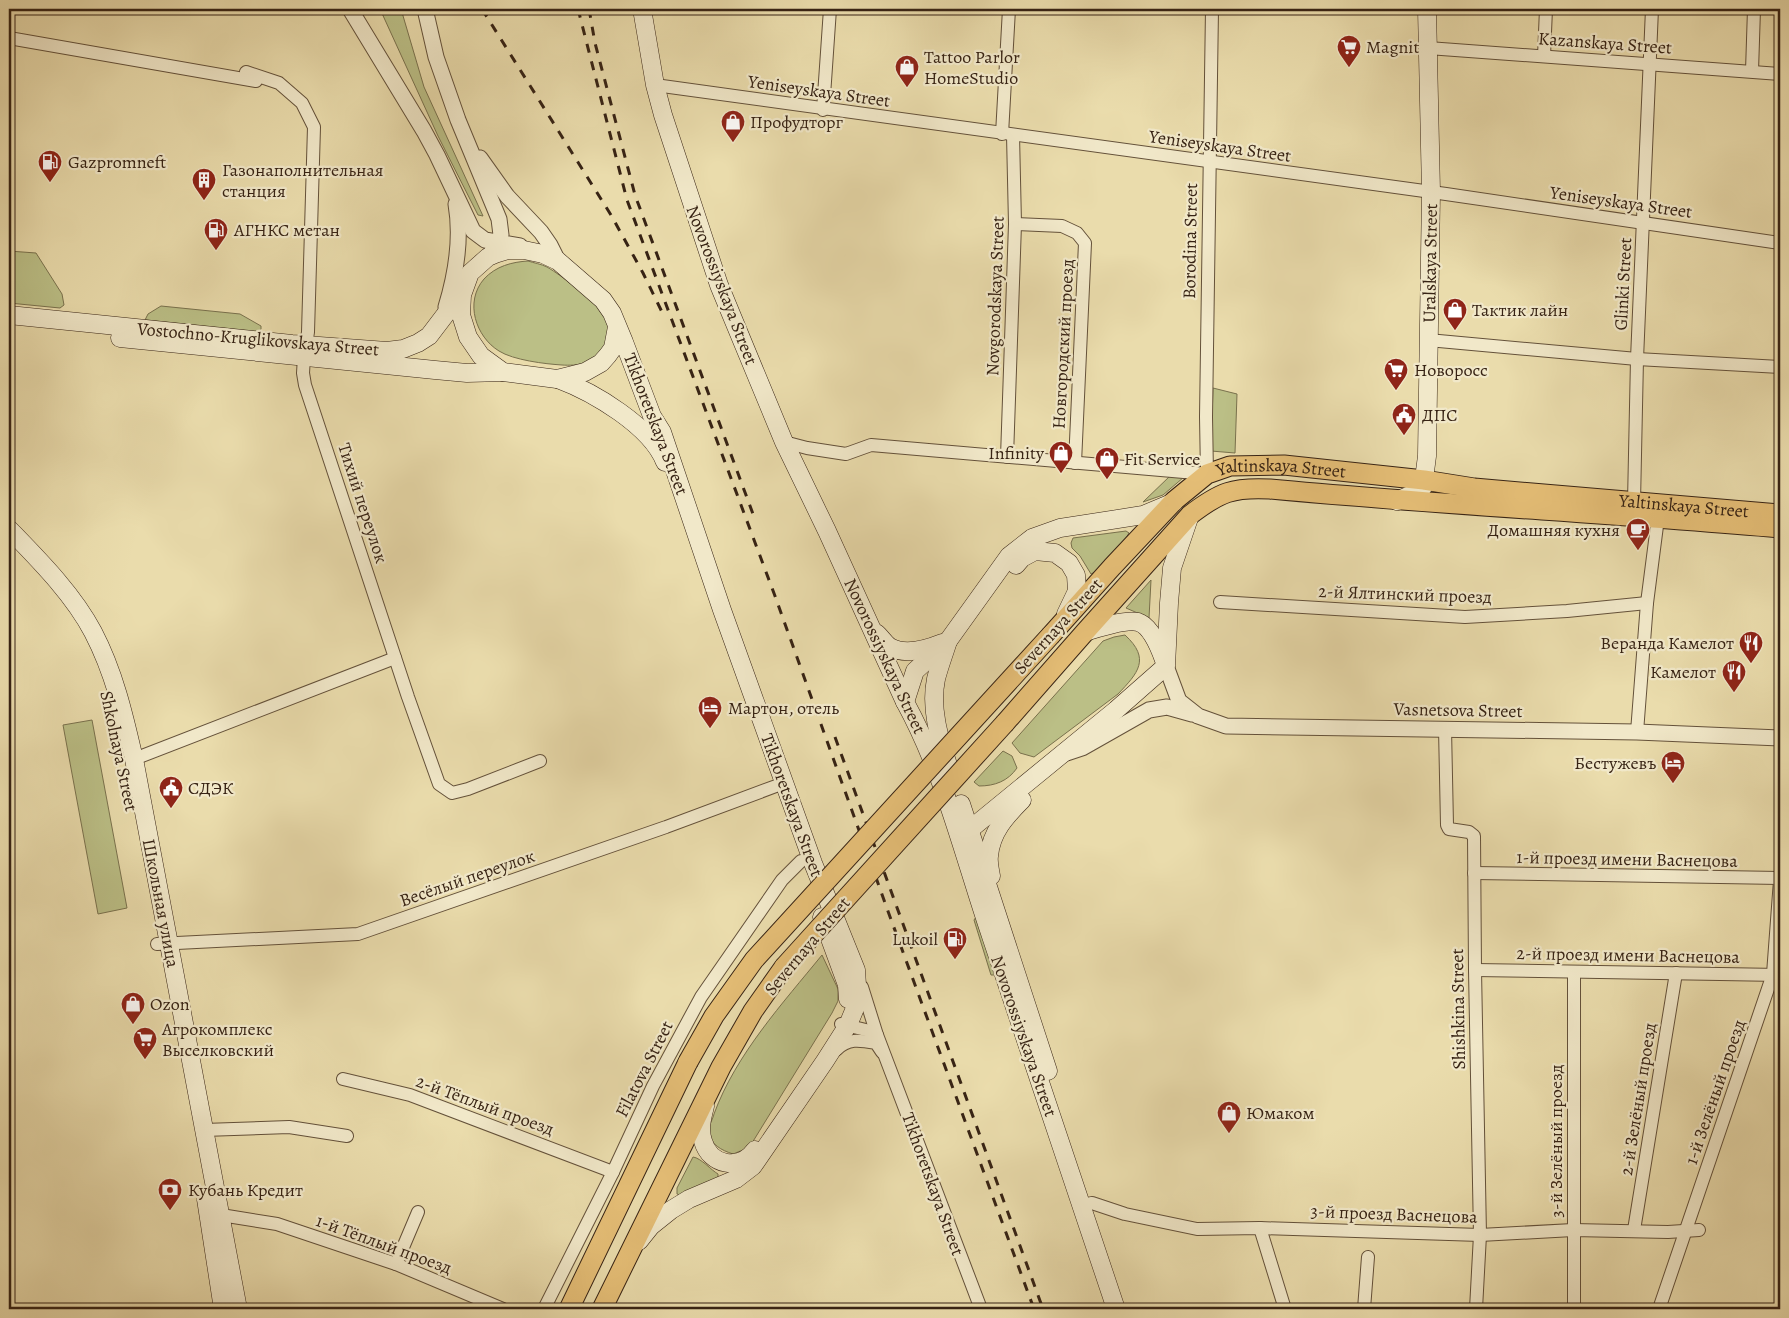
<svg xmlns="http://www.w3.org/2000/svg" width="1789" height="1318" font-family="Alegreya,serif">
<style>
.green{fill:#bbbf86;stroke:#79714d}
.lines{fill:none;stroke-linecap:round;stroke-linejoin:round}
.minor-casing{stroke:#64513a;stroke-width:14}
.tertiary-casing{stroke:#64513a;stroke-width:17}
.secondary-casing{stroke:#372314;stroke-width:19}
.primary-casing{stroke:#372314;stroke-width:21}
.minor{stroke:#f1e8c9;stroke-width:12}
.tertiary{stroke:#f1e8c9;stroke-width:15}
.secondary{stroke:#f1e8c9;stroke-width:18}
.primary{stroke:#e5be76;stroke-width:19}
.rail{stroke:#372314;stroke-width:3;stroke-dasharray:9 9;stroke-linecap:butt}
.primary-bridge-casing{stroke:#372314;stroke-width:21;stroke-linecap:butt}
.primary-bridge{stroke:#e5be76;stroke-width:19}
.labels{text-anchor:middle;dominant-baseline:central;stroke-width:4.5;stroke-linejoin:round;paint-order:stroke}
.street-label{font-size:18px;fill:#372314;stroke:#f1e8c9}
.poi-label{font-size:18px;fill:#372314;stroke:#f1e8c9;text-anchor:start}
</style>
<rect width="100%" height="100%" fill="#eadcac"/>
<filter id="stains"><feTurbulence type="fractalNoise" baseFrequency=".004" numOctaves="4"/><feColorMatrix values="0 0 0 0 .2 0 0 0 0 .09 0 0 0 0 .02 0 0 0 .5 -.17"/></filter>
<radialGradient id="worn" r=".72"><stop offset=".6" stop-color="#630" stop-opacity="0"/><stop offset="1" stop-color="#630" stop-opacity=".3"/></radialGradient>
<g class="green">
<path d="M380 9H401L424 87 483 216 478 215 438 136Z"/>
<path d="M9 251 36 253 62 294 64 305 60 308 9 303Z"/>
<path d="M528 261C534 263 541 264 547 267 561 275 599 304 607 319 613 328 608 342 602 350 593 364 577 366 562 365 545 364 513 360 499 351 476 337 464 302 484 279 496 266 512 262 528 261Z"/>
<path d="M161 306 240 314 261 326V329L259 332 145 320 148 314Z"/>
<path d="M1213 388 1237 394 1235 453 1211 451Z"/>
<path d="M1170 476 1184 477 1163 495 1143 502Z"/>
<path d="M1126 531 1129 533 1126 538 1097 571 1091 574 1080 556 1072 548 1071 543 1073 538Z"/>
<path d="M1151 580 1149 618 1126 608Z"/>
<path d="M1125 635C1151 659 1138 673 1118 694L1034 757 1020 753 1012 743 1103 641 1114 637Z"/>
<path d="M92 720 127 908 98 914 63 725Z"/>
<path d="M1003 751 1012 756 1017 768C1008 781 995 786 979 786L974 782Z"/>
<path d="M978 914 998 975H991L974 920Z"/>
<path d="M822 955 838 989V1001L832 1013 752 1143 743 1150 733 1154C721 1150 711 1145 709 1132 708 1126 713 1119 714 1114 736 1054 783 1003 822 955Z"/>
<path d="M693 1157C701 1158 711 1170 718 1174V1178L680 1195 677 1194V1188Z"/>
</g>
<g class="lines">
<defs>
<g id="minor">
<path d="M9 38 256 81"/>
<path d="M1428 48 1780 74"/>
<path d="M1544 56 1546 9"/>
<path d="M1752 71 1754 9"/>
<path d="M246 72 279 83 302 103 314 127 308 332 306 345"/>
<path d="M655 85 1446 194 1780 243"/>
<path d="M823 110 830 9"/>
<path d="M1002 134 1009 9"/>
<path d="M1015 224 1062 226 1077 233 1085 243 1075 463"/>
<path d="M1428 340 1637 359 1780 367"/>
<path d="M304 357 303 373 305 385 408 697 439 784 452 793 468 789 540 761"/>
<path d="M784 442 807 448 846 454 871 445 1207 474 1206 417 1212 9"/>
<path d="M1007 457 1015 224 1013 135"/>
<path d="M1634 502 1637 359 1652 9"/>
<path d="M1220 602 1465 617 1567 611 1647 603"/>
<path d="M1445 728 1447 825 1449 829 1469 832 1474 836 1475 970 1480 1235 1476 1309"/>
<path d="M1637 732 1647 603 1658 518"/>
<path d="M134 759 395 658"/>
<path d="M1474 873 1780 878"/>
<path d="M157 944 358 934 666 827 776 786"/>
<path d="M1475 970 1780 975"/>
<path d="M862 987 877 1035 981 1309"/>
<path d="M841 1024 870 1031 877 1035"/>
<path d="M836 1050C848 1038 859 1040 876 1043L882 1052"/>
<path d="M343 1079 410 1095 613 1172"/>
<path d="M204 1130 289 1127 347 1136"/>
<path d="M1082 1205 1092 1203 1125 1214 1197 1229 1260 1228 1480 1235 1573 1230 1668 1232 1699 1230"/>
<path d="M221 1215 277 1224 396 1264 503 1309"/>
<path d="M1260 1228 1285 1309"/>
<path d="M1634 1230 1676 973"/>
<path d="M396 1264 418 1212"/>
<path d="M544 1309 613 1172 653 1086 701 997 782 880 801 861"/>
<path d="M1364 1309 1368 1257"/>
<path d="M1574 1309V972"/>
<path d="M1659 1309 1773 974 1780 880"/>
</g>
<g id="tertiary">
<path d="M350 9 424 131 437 155 473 231 485 240 520 246"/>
<path d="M425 9 436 57 458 120 499 219 501 235 492 251"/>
<path d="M480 158 507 196 541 232 550 245 558 261"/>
<path d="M446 307C456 274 462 239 456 204"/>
<path d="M1166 666 1179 701 1198 716 1226 726 1637 732 1780 738"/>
<path d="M1067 753 1082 748 1149 710 1167 707 1192 714"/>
</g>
<g id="secondary">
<path d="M642 9 655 85 663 115 719 285 784 442 827 531 905 702C945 775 964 857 991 936 1032 1061 1075 1185 1116 1309"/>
<path d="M9 315 292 344 387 351 403 349 418 343 429 336 448 311 461 289"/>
<path d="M617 327 613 348 608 355 601 363 585 372 557 379 503 372 481 356 468 337 461 315 462 295 470 273 488 257 495 254 508 250H524L543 254 558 261 603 300 612 313 624 342 652 416 662 432 722 610 813 863 856 970 858 1001 848 1025 825 1061 753 1166 736 1179 689 1199 671 1210 651 1226 639 1241"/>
<path d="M120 338 435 370 467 373 503 372"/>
<path d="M558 379C593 392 651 426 665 462"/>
<path d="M1397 501 1417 492 1423 487 1427 456 1431 192 1427 9"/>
<path d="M9 529C39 560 73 594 93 632 114 672 124 715 134 759L238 1309"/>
<path d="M1016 565 1022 558 1035 551 1055 553 1069 563 1076 575 1077 591 1066 614"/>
<path d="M1085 632C1097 628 1127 619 1138 622 1151 626 1160 649 1164 660"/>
<path d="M876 633C881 637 885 644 890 647 906 656 927 649 942 643"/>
<path d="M905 702 915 671 948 641 1009 556 1032 538 1060 528 1143 515 1174 502"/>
<path d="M948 765C939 737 930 708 936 679 939 667 944 654 948 641"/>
<path d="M961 804 1048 1071"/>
<path d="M962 836 1116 710 1166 666 1169 603 1172 568 1190 515"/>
<path d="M991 876C990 870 988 863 989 856 991 832 1006 816 1022 800"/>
<path d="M822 917 847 985 848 999"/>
<path d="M705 1106C702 1118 699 1129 703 1141 710 1166 740 1171 755 1150"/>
<path d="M206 1199 223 1309"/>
</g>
<g id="primary">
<path id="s1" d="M1051 635 1112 567 1174 501 1207 474 1230 466 1284 465 1424 480 1474 488 1780 514"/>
<path d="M1005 723 1085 632 1190 515C1220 492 1233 487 1270 489 1440 505 1610 513 1780 528"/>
<path d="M569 1309 688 1062"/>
<path d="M602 1309 721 1067 753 1011 784 967"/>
</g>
</defs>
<use href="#minor" class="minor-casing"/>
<use href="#tertiary" class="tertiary-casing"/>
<use href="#secondary" class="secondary-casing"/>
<use href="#primary" class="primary-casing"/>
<use href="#minor" class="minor"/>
<use href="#tertiary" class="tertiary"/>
<use href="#secondary" class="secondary"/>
<use href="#primary" class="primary"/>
<g class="rail">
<path d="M482 9 611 215 643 273 662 312"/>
<path d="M578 9 627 200 775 596 889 914 1034 1309"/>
<path d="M589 9 595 43 635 195 753 514"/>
<path d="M835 737 1043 1309"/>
</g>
<defs>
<g id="primary-bridge">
<path d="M784 967 1005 723"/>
<path d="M688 1062 714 1016 754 960 1051 635"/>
</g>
</defs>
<use href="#primary-bridge" class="primary-bridge-casing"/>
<use href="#primary-bridge" class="primary-bridge"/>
</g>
<defs>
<symbol id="supermarket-pin" viewBox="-11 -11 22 30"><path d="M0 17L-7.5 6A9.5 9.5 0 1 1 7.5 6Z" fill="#8f2418" stroke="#f1e8c9"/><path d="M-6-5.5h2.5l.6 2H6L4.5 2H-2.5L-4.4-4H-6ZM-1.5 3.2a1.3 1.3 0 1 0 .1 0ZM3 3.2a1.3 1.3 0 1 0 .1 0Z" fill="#fff"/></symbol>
<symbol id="shop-pin" viewBox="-11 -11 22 30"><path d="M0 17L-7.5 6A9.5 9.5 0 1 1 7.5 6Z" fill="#8f2418" stroke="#f1e8c9"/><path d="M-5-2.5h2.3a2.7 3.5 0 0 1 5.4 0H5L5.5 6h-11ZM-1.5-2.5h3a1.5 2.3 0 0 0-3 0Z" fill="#fff"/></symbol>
<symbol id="fuel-pin" viewBox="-11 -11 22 30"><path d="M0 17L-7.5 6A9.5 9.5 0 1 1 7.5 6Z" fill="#8f2418" stroke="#f1e8c9"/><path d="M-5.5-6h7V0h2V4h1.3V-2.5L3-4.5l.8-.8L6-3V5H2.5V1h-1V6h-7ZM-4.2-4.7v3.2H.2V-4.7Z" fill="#fff"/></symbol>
<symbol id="building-pin" viewBox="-11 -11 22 30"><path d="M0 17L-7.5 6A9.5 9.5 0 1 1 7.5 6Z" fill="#8f2418" stroke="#f1e8c9"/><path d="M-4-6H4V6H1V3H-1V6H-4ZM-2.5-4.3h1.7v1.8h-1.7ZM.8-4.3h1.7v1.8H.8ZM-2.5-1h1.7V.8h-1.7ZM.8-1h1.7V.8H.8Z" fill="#fff"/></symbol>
<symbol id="civic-pin" viewBox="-11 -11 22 30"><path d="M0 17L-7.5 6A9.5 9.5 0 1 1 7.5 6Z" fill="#8f2418" stroke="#f1e8c9"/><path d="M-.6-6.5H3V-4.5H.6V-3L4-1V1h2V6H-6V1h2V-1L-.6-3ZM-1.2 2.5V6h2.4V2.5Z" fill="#fff"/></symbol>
<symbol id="cafe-pin" viewBox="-11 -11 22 30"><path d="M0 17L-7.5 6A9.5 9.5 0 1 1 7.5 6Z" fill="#8f2418" stroke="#f1e8c9"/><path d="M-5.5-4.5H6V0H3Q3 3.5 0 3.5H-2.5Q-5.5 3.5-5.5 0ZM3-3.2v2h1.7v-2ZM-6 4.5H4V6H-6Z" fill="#fff"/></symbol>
<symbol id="restaurant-pin" viewBox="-11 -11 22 30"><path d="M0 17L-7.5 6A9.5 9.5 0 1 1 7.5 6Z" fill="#8f2418" stroke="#f1e8c9"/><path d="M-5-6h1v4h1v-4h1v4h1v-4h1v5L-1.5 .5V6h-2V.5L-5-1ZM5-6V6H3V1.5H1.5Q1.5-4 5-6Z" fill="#fff"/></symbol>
<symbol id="hotel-pin" viewBox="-11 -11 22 30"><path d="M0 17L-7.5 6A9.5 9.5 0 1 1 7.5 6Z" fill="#8f2418" stroke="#f1e8c9"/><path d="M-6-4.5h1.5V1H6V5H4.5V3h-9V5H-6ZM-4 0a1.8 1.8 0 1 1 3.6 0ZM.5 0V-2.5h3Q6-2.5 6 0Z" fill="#fff"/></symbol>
<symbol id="bank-pin" viewBox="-11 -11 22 30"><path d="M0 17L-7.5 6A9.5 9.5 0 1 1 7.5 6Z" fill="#8f2418" stroke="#f1e8c9"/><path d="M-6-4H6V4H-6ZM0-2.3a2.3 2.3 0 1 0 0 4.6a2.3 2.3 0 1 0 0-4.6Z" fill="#fff"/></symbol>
</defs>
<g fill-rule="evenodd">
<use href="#supermarket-pin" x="1335" y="33" width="28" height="38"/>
<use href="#shop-pin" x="893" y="53" width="28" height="38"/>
<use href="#shop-pin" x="719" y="108" width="28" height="38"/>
<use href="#fuel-pin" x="36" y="148" width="28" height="38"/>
<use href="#building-pin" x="190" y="166" width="28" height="38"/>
<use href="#fuel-pin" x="202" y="216" width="28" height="38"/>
<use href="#shop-pin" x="1441" y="296" width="28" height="38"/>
<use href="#supermarket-pin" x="1382" y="356" width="28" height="38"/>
<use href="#civic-pin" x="1390" y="401" width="28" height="38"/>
<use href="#shop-pin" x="1047" y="439" width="28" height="38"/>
<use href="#shop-pin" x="1093" y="445" width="28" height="38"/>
<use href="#cafe-pin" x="1624" y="516" width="28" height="38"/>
<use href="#restaurant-pin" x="1737" y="629" width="28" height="38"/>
<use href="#restaurant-pin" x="1720" y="658" width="28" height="38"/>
<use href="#hotel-pin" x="696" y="694" width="28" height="38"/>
<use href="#hotel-pin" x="1659" y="749" width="28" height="38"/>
<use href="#civic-pin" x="157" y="774" width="28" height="38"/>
<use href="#fuel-pin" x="941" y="925" width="28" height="38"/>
<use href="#shop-pin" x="119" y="990" width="28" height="38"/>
<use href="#supermarket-pin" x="131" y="1025" width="28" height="38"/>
<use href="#shop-pin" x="1215" y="1099" width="28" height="38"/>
<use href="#bank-pin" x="156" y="1176" width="28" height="38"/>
</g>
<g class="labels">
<g class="street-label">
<text transform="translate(1605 43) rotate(4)">Kazanskaya Street</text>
<text transform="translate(819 91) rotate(8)">Yeniseyskaya Street</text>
<text transform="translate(1220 146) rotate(8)">Yeniseyskaya Street</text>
<text transform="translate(1621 202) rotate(8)">Yeniseyskaya Street</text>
<text transform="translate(1190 241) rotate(-89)">Borodina Street</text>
<text transform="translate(1430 263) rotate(-89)">Uralskaya Street</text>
<text transform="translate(1623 284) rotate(-87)">Glinki Street</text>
<text transform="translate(722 285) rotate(69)">Novorossiyskaya Street</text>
<text transform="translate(995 296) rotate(-88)">Novgorodskaya Street</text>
<text transform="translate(258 339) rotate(5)">Vostochno-Kruglikovskaya Street</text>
<text transform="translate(1063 344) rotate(-87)">Новгородский проезд</text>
<text transform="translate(656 424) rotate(69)">Tikhoretskaya Street</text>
<text stroke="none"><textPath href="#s1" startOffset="300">Yaltinskaya Street</textPath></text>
<text transform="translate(363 503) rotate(72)">Тихий переулок</text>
<text stroke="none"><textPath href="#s1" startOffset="705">Yaltinskaya Street</textPath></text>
<text transform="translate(1405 594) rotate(2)">2-й Ялтинский проезд</text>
<text transform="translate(1058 626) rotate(-48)">Severnaya Street</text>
<text transform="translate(885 656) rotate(65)">Novorossiyskaya Street</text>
<text transform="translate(1458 710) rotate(1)">Vasnetsova Street</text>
<text transform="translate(119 751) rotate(78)">Shkolnaya Street</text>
<text transform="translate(792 805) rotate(70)">Tikhoretskaya Street</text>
<text transform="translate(1627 859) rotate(1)">1-й проезд имени Васнецова</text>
<text transform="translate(467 878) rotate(-19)">Весёлый переулок</text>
<text transform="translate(161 903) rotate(79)">Школьная улица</text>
<text transform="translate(807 946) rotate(-50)">Severnaya Street</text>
<text transform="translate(1628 955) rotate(1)">2-й проезд имени Васнецова</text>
<text transform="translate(1458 1009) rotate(-91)">Shishkina Street</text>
<text transform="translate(1024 1036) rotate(71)">Novorossiyskaya Street</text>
<text transform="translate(644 1069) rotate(-63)">Filatova Street</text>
<text transform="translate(1715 1092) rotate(-71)">1-й Зелёный проезд</text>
<text transform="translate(1638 1099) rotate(-81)">2-й Зелёный проезд</text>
<text transform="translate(485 1105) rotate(20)">2-й Тёплый проезд</text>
<text transform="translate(1556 1141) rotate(-90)">3-й Зелёный проезд</text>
<text transform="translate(933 1184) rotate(70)">Tikhoretskaya Street</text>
<text transform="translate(1394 1214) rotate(2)">3-й проезд Васнецова</text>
<text transform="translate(384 1244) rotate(20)">1-й Тёплый проезд</text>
</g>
<g class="poi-label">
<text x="1366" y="47">Magnit</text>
<text x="924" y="57">Tattoo Parlor<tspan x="924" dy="21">HomeStudio</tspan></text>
<text x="750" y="122">Профудторг</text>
<text x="68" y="162">Gazpromneft</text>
<text x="222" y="170">Газонаполнительная<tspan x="222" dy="21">станция</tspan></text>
<text x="234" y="230">АГНКС метан</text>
<text x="1472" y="310">Тактик лайн</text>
<text x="1414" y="370">Новоросс</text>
<text x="1422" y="415">ДПС</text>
<text x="1044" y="453" text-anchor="end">Infinity</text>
<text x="1124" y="459">Fit Service</text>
<text x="1620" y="530" text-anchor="end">Домашняя кухня</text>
<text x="1734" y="643" text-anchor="end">Веранда Камелот</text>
<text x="1716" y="672" text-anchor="end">Камелот</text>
<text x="728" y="708">Мартон, отель</text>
<text x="1656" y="763" text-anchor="end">Бестужевъ</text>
<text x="188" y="788">СДЭК</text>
<text x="938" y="939" text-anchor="end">Lukoil</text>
<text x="150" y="1004">Ozon</text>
<text x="162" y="1029">Агрокомплекс<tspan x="162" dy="21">Выселковский</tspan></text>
<text x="1246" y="1113">Юмаком</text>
<text x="188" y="1190">Кубань Кредит</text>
</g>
</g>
<rect width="1789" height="1318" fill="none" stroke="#eadcac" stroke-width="30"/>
<rect x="10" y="10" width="1769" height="1298" fill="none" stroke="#372314" stroke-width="2.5"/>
<rect x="15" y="15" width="1759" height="1288" fill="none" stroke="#372314"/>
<rect width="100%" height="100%" filter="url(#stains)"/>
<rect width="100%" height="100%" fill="url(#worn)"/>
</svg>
